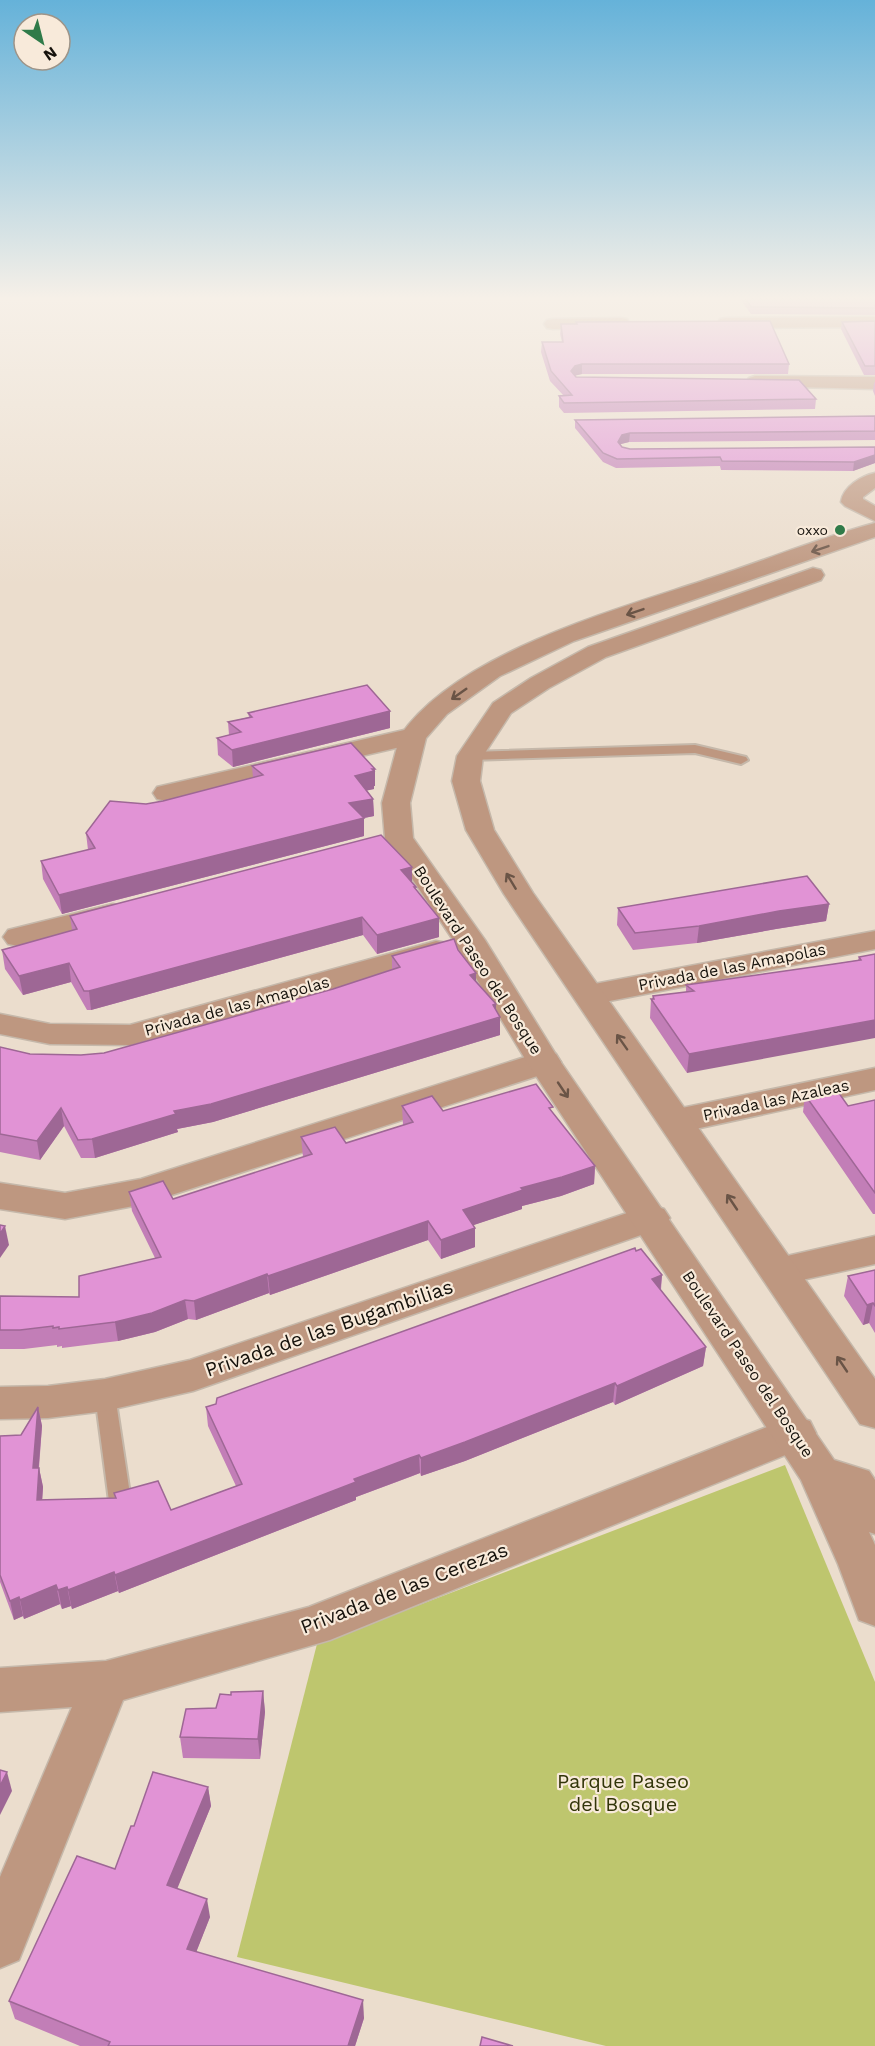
<svg xmlns="http://www.w3.org/2000/svg" width="875" height="2046" font-family="'Work Sans',sans-serif">
<style>
.green{fill:#bec66e}
.lines{fill:none;stroke-linecap:round;stroke-linejoin:round}
.service-casing{stroke:#c5b8aa;stroke-width:4}
.minor-casing{stroke:#c5b8aa;stroke-width:3}
.tertiary-casing{stroke:#c5b8aa;stroke-width:3}
.service{fill:#be9780;fill-rule:evenodd}
.minor{fill:#be9780;fill-rule:evenodd}
.tertiary{fill:#be9780;fill-rule:evenodd}
.wall{fill:#c27eb7}
.shaded-wall{fill:#9e6795}
.building{fill:#e193d5;stroke:#9e6795;stroke-width:1.5}
.oneway{stroke:#6a5446}
.poi-dot{fill:#307b49;stroke:#f8eada;stroke-width:2}
.labels{text-anchor:middle;dominant-baseline:central;stroke-width:4.5;stroke-linejoin:round;paint-order:stroke}
.far-poi-label{font-size:14px;fill:#16120c;stroke:#f8eada;text-anchor:end}
.street-label{font-size:16px;fill:#16120c;stroke:#f8eada}
.near-street-label{font-size:20px;fill:#16120c;stroke:#f8eada}
.near-park-label{font-size:20px;fill:#323509;stroke:#f8eada}
</style>
<rect width="100%" height="100%" fill="#ebddcd"/>
<path class="green" d="M785 1465 875 1682V2046H606L237 1957 317 1644Z"/>
<g class="lines">
<defs>
<g id="service">
<path d="M695 745 746 757 748 760 741 764 695 753 470 760 463 756 470 752Z"/>
<path d="M105 1387 112 1389 115 1395 131 1501 128 1507 120 1510 112 1507 109 1501 95 1395 98 1389Z"/>
</g>
<g id="minor">
<path d="M875 317V327L726 328 720 327 718 323 720 319 726 318Z"/>
<path d="M621 318 627 319 629 323 627 327 553 329 547 328 544 324 547 320 553 319Z"/>
<path d="M755 376 875 377V389L749 386 746 382 749 378Z"/>
<path d="M875 473V488L863 497V499L875 506V521L845 506 841 502C843 487 861 476 875 473Z"/>
<path d="M413 728 422 730 426 736 422 742 167 801 157 799 153 793 157 787Z"/>
<path d="M113 904 124 907 128 913 124 919 19 946 8 944 3 937 8 930Z"/>
<path d="M875 931V949L589 1005 578 1002 573 995 578 988 589 985Z"/>
<path d="M436 941 447 943 452 950 447 957 131 1045 50 1044 0 1034V1014L50 1024 130 1025Z"/>
<path d="M544 1051 556 1054 561 1062 556 1070 144 1204 65 1219 0 1209V1183L65 1193 141 1179Z"/>
<path d="M875 1068V1090L677 1133 665 1129 659 1121 665 1113 677 1109Z"/>
<path d="M651 1205 664 1209 670 1218 664 1227 193 1391 105 1411 48 1418 0 1419V1387L48 1386 105 1379 190 1360Z"/>
<path d="M875 1236V1264L779 1285 765 1281 760 1271 765 1261Z"/>
<path d="M795 1416 810 1421 816 1433 810 1445 330 1640 123 1700 19 1960 0 1968V1877L72 1707 0 1712V1668L106 1661 309 1607Z"/>
</g>
<g id="tertiary">
<path d="M875 523V537L574 641 500 676 447 714 426 738 410 803 413 838 485 940 558 1058 834 1460 869 1471 875 1480V1534L869 1532 875 1545V1626L859 1620 838 1564 801 1480 527 1062 453 940 385 838 382 803 400 736C459 650 624 608 720 575 771 558 823 537 875 523Z"/>
<path d="M813 568 821 570 824 575 821 580 606 657 549 688 511 713 483 756 480 781 494 830 533 893 875 1379V1428L860 1424 504 894 466 830 452 781 457 756 493 703 531 678 588 647Z"/>
</g>
</defs>
<use href="#service" class="service-casing"/>
<use href="#minor" class="minor-casing"/>
<use href="#tertiary" class="tertiary-casing"/>
<use href="#service" class="service"/>
<use href="#minor" class="minor"/>
<use href="#tertiary" class="tertiary"/>
</g>
<g class="wall">
<path d="M740 299H875V315L751 314Z"/>
<path d="M875 321V375H864L841 329 842 322Z"/>
<path d="M576 322 789 364 788 374H582L575 375 576 377 816 399 815 409 564 413 559 407V396H564L550 381 541 352 542 342H562L560 334 561 324H576Z"/>
<path d="M875 382V396L873 391 874 383Z"/>
<path d="M875 416V440L629 442 621 444 620 446 622 447 630 449 875 447V463L853 471 721 470 720 466 616 468 603 462 575 428V420Z"/>
<path d="M390 711V728L233 767 218 755 217 738 229 735 228 722 249 717 248 713Z"/>
<path d="M252 766 375 786H374V789L367 790 373 799 374 816 364 818V836L62 914 43 879 41 861 88 850 86 833 146 804 163 801 253 778Z"/>
<path d="M412 883 416 890 439 918V937L377 954 363 935 91 1010H87L71 982 23 995 5 969 2 950 72 930 70 916Z"/>
<path d="M829 904 826 921 776 929 697 943 633 950 617 925 618 908Z"/>
<path d="M458 950 476 973V981L496 1010 500 1035 213 1122 177 1129 178 1132 95 1158H81L64 1126 40 1160 0 1152V1047L30 1054 81 1055 104 1053 333 989 392 969V956Z"/>
<path d="M875 954 687 1073 650 1018 651 999H652L653 996 686 992V985L834 964 858 960 859 957Z"/>
<path d="M805 1095 848 1106 875 1100V1214H873L803 1112Z"/>
<path d="M402 1106 443 1111 553 1113 595 1166 594 1184 561 1196 522 1206V1209L473 1225 475 1247 441 1259 428 1240 270 1295 269 1293 196 1320 188 1319 155 1332 118 1341 62 1348V1346L57 1347V1345L24 1349H0V1296L79 1297 155 1258 132 1211 129 1192 173 1199 303 1157 301 1137 346 1143 403 1125Z"/>
<path d="M875 1270V1333L869 1323 863 1325 844 1296 848 1276Z"/>
<path d="M662 1275 661 1290 706 1347 703 1366 615 1405 613 1402 465 1461 421 1476 420 1473 410 1477 356 1497V1500L119 1593 118 1591 72 1609 71 1606 62 1609 60 1604 24 1619 23 1616 14 1620 0 1582V1436L21 1435 38 1407 42 1426 39 1468 43 1487 42 1500 115 1498 114 1493 171 1510 236 1486 208 1426 206 1407Z"/>
<path d="M263 1691 265 1712 260 1759 183 1758 180 1737 216 1708Z"/>
<path d="M208 1787 211 1806 177 1888 210 1917 196 1952 364 2018 355 2046H80L15 2019 9 2001 115 1869 134 1826Z"/>
</g>
<g class="shaded-wall">
<path d="M582 364V374L574 376 571 371 575 366Z"/>
<path d="M630 433 629 442 621 444 617 451 618 442 622 435Z"/>
<path d="M875 455V463L853 471 854 462Z"/>
<path d="M390 711V728L233 767 232 750Z"/>
<path d="M375 769V786H374V789L356 793 355 776Z"/>
<path d="M373 799 374 816 364 818V836L62 914 59 895 349 803Z"/>
<path d="M412 867V885L401 870Z"/>
<path d="M829 904 826 921 776 929 697 943 699 926 779 911Z"/>
<path d="M362 917 363 935 91 1010 89 991Z"/>
<path d="M439 918V937L377 954V935Z"/>
<path d="M69 963 71 982 23 995 19 976Z"/>
<path d="M476 973V991L470 975Z"/>
<path d="M496 1004V1019L500 1017V1035L213 1122 177 1129 178 1132 95 1158 92 1139Z"/>
<path d="M875 1020V1038L687 1073 689 1054Z"/>
<path d="M61 1108 64 1126 40 1160 37 1141Z"/>
<path d="M595 1166 594 1184 561 1196 522 1206V1209L462 1229 463 1210 521 1188Z"/>
<path d="M428 1221V1240L270 1295 268 1276Z"/>
<path d="M5 1226 9 1245 0 1258V1234Z"/>
<path d="M475 1228V1247L441 1259V1240Z"/>
<path d="M267 1274 269 1293 196 1320 194 1301Z"/>
<path d="M662 1275 660 1294 652 1279Z"/>
<path d="M185 1300 188 1319 155 1332 118 1341 115 1322Z"/>
<path d="M873 1303 869 1323 863 1325 867 1305Z"/>
<path d="M706 1347 703 1366 615 1405 617 1386Z"/>
<path d="M615 1383 613 1402 465 1461 421 1476V1458Z"/>
<path d="M38 1407 42 1426 37 1487 33 1468Z"/>
<path d="M419 1455 420 1473 356 1497V1500L119 1593 115 1575 354 1479Z"/>
<path d="M39 1468 43 1487 41 1519 37 1500Z"/>
<path d="M114 1572 118 1591 72 1609 68 1590Z"/>
<path d="M56 1585 60 1604 24 1619 20 1600Z"/>
<path d="M67 1587 71 1606 62 1609 58 1590Z"/>
<path d="M19 1597 23 1616 14 1620 10 1601Z"/>
<path d="M263 1691 265 1712 260 1759 258 1739Z"/>
<path d="M7 1772 12 1791 0 1815V1786Z"/>
<path d="M208 1787 211 1806 171 1904 167 1885Z"/>
<path d="M207 1899 210 1917 190 1968 187 1949Z"/>
<path d="M363 2000 364 2018 355 2046H348Z"/>
</g>
<g class="building">
<path d="M746 299H875V308L751 307Z"/>
<path d="M770 321 789 364H582L575 366 571 371 576 377 799 380 816 399 564 403 559 396 572 395 551 371 542 342H563L561 324H577L576 322Z"/>
<path d="M875 321V366H865L842 322Z"/>
<path d="M875 416V431L630 433 622 435 618 442 622 447 630 449 875 447V455L854 462 722 461 720 457 617 459 603 453 575 420Z"/>
<path d="M367 685 390 711 232 750 217 738 241 732 228 722 252 717 248 713Z"/>
<path d="M351 743 375 769H372L374 771 355 776 373 799 349 803 364 818 59 895 41 861 95 848 86 833 110 801 146 804 163 801 263 775 252 766Z"/>
<path d="M381 835 412 867 401 870 416 887H414L439 918 377 935 362 917 89 991H84L69 963 19 976 2 950 77 929 70 916Z"/>
<path d="M807 876 829 904 779 911 699 926 635 933 618 908Z"/>
<path d="M454 939 458 950 476 973 470 975 496 1004 493 1005 500 1017 211 1104 174 1111 176 1114 92 1139 78 1140 61 1108 37 1141 0 1134V1047L30 1054 81 1055 104 1053 333 989 400 967 392 956Z"/>
<path d="M875 954V1020L689 1054 651 999H654L653 996 694 991 686 985 834 964 861 960 859 957Z"/>
<path d="M536 1084 553 1107 549 1108 595 1166 562 1177 521 1188 523 1190 463 1210 475 1228 441 1240 428 1221 268 1276 267 1274 194 1301 185 1300 152 1313 115 1322 59 1329V1327L53 1328V1326L20 1330H0V1296L79 1297V1276L161 1257 129 1192 163 1181 173 1199 312 1154 301 1137 335 1127 346 1143 413 1122 402 1106 432 1096 443 1111Z"/>
<path d="M836 1089 848 1106 875 1100V1193L805 1095Z"/>
<path d="M0 1225 5 1226 0 1234Z"/>
<path d="M635 1248 636 1251 641 1249 662 1275 652 1279 706 1347 617 1386 615 1383 465 1442 421 1458 419 1455 410 1458 354 1479 356 1482 115 1575 114 1572 68 1590 67 1587 58 1590 56 1585 20 1600 19 1597 10 1601 0 1575V1436L21 1435 38 1407 33 1468H39L37 1500 116 1498 114 1493 158 1481 171 1510 242 1484 206 1407 216 1404 217 1398Z"/>
<path d="M875 1270V1306L873 1303 867 1305 848 1276Z"/>
<path d="M263 1691 258 1739 180 1737 186 1709 216 1708 220 1694 231 1695V1692Z"/>
<path d="M0 1770 7 1772 0 1786Z"/>
<path d="M153 1772 208 1787 167 1885 207 1899 187 1949 363 2000 348 2046H108L110 2042 9 2001 77 1856 115 1869 131 1826H134Z"/>
<path d="M482 2037 513 2046H480Z"/>
</g>
<defs><path id="oneway-shaft" d="M-6 0H5M1.5-3L5.5 0L1.5 3" fill="none" stroke-width="1.6" stroke-linecap="round" stroke-linejoin="round" transform="scale(1.5)"/></defs>
<g class="oneway">
<use href="#oneway-shaft" transform="translate(820 549) rotate(161)"/>
<use href="#oneway-shaft" transform="translate(635 612) rotate(161)"/>
<use href="#oneway-shaft" transform="translate(459 694) rotate(145)"/>
<use href="#oneway-shaft" transform="translate(511 881) rotate(-121)"/>
<use href="#oneway-shaft" transform="translate(622 1042) rotate(-125)"/>
<use href="#oneway-shaft" transform="translate(563 1090) rotate(56)"/>
<use href="#oneway-shaft" transform="translate(732 1202) rotate(-124)"/>
<use href="#oneway-shaft" transform="translate(842 1364) rotate(-124)"/>
</g>
<linearGradient id="sky" x2="0" y2="1"><stop stop-color="#65b2d9"/><stop offset="0.51" stop-color="#f6f0e8"/><stop offset="1" stop-color="#f6f0e8" stop-opacity="0"/></linearGradient>
<rect width="875" height="585" fill="url(#sky)"/>
<circle class="poi-dot" cx="840" cy="530" r="6"/>
<g class="labels">
<g class="far-poi-label">
<text x="828" y="530">oxxo</text>
</g>
<g class="street-label">
<text transform="translate(478 960) rotate(57)">Boulevard Paseo del Bosque</text>
<text transform="translate(732 967) rotate(-11)">Privada de las Amapolas</text>
<text transform="translate(237 1006) rotate(-15)">Privada de las Amapolas</text>
<text transform="translate(776 1100) rotate(-12)">Privada las Azaleas</text>
<text transform="translate(748 1364) rotate(56)">Boulevard Paseo del Bosque</text>
</g>
<g class="near-street-label">
<text transform="translate(329 1328) rotate(-19)">Privada de las Bugambilias</text>
<text transform="translate(404 1588) rotate(-21)">Privada de las Cerezas</text>
</g>
<g class="near-park-label">
<text x="623" y="1781">Parque Paseo<tspan x="623" dy="23">del Bosque</tspan></text>
</g>
</g>
<g transform="translate(42 42) rotate(145)"><circle r="28" fill="#f8eada" stroke="#9e9488" stroke-width="1.5"/>
<path d="M0-4.5L10 22L0 15L-10 22Z" fill="#307b49"/>
<text y="-9" font-size="16" font-weight="bold" text-anchor="middle" fill="#16120c">N</text>
</g>
</svg>
